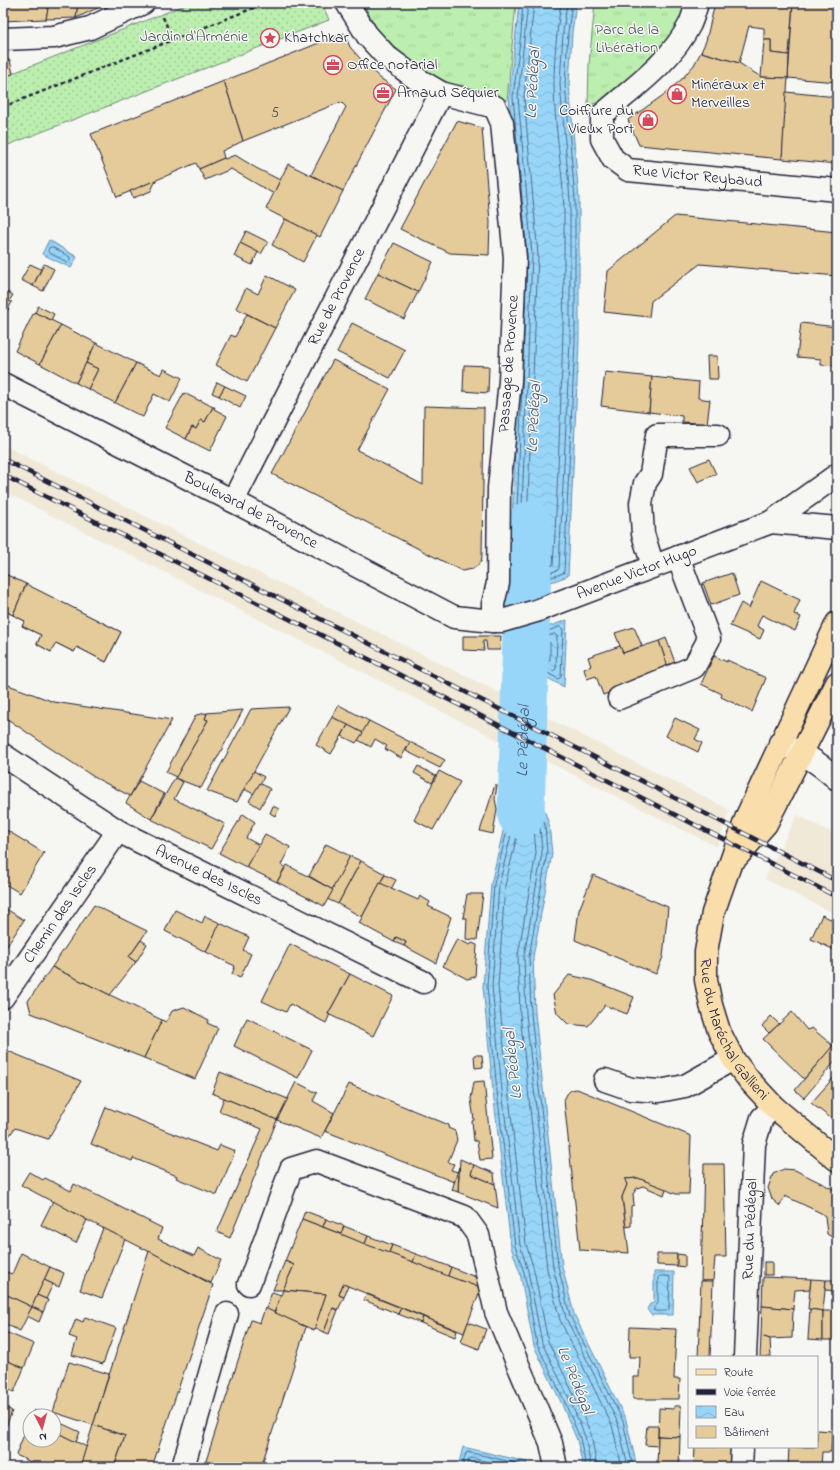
<svg xmlns="http://www.w3.org/2000/svg" width="840" height="1470" font-family="'Indie Flower',sans-serif">
<style>
.built{fill:#f1e9d8}
.grass{fill:url(#grass-tufts);stroke:#6e8875}
.garden{fill:url(#garden-dots);stroke:#6e8875}
.water{fill:url(#water-waves);stroke:#698ead}
.lines{fill:none;stroke-linecap:round;stroke-linejoin:round}
.shore{stroke:#516a87;stroke-width:1}
.river{stroke:#98d6f9;stroke-width:47}
.building{fill:#e5cb9a;stroke:#22223b}
.minor-casing{stroke:#22223b;stroke-width:25}
.major-casing{stroke:#22223b;stroke-width:25}
.path{stroke:#22223b;stroke-width:2.5;stroke-dasharray:4 3;stroke-linecap:butt}
.minor{stroke:#f6f6f2;stroke-width:22}
.major{stroke:#f9deab;stroke-width:22}
.rail-casing{stroke:#22223b;stroke-width:4.5}
.rail{stroke:#f6f6f2;stroke-width:3;stroke-dasharray:9;stroke-linecap:butt}
.labels{text-anchor:middle;dominant-baseline:central;stroke-width:3;stroke-linejoin:round;paint-order:stroke}
.number-label{font-size:14px;fill:#534c53}
.park-label{font-size:16px;fill:#485558;stroke:#f6f6f2}
.poi-label{font-size:16px;fill:#22223b;stroke:#f6f6f2;text-anchor:start}
.street-label{font-size:16px;fill:#22223b;stroke:#f6f6f2}
.water-label{font-size:17px;font-style:italic;fill:#455874;stroke:#f6f6f2}
</style>
<defs>
<pattern id="grass-tufts" width="24" height="20" patternUnits="userSpaceOnUse"><rect width="24" height="20" fill="#bbeeaf"/><path d="M3 7l-1-3M5 7V3M7 7l1-3M15 17l-1-3M17 17v-4M19 17l1-3" fill="none" stroke="#a0cc97"/></pattern>
<pattern id="garden-dots" width="8" height="8" patternUnits="userSpaceOnUse"><rect width="8" height="8" fill="#bbeeaf"/><path d="M2 2h.1M6 6h.1" fill="none" stroke="#a0cc97" stroke-width="1.8" stroke-linecap="round"/></pattern>
<pattern id="water-waves" width="16" height="10" patternUnits="userSpaceOnUse"><rect width="16" height="10" fill="#98d6f9"/><path d="M0 5q4-4 8 0t8 0" fill="none" stroke="#83b7d6"/></pattern>
</defs>
<rect width="100%" height="100%" fill="#f6f6f2"/>
<filter id="ink" filterUnits="userSpaceOnUse"><feTurbulence type="fractalNoise" baseFrequency=".025" numOctaves="2"/><feDisplacementMap in="SourceGraphic" scale="8" xChannelSelector="R" yChannelSelector="G"/><feConvolveMatrix kernelMatrix="1 2 1 2 8 2 1 2 1" color-interpolation-filters="sRGB"/></filter>
<g filter="url(#ink)">
<g class="built">
<path d="M3 445 510 698 506 744 3 491Z"/>
<path d="M542 715 730 810 717 847 540 758Z"/>
<path d="M797 815 837 835V915L765 879Z"/>
</g>
<g class="grass">
<path d="M363 3H516L507 101 456 87 410 62 377 29Z"/>
<path d="M595 3H687L675 36 611 97 588 106 589 64Z"/>
</g>
<path class="garden" d="M190 3H322L329 20 3 147V77Z"/>
<g class="water">
<path d="M519 3H576L572 33 569 84 579 199V341L568 576 509 597 523 256 509 97Z"/>
<path d="M49 240 77 257 71 268 42 254Z"/>
<path d="M567 620 564 687 542 675V715L510 698 509 641Z"/>
<path d="M506 744 540 758 537 790 549 824 552 854 533 957 535 1013 562 1266 574 1314 626 1420 637 1467H583L577 1440 560 1400 534 1346 520 1273 511 1247 493 1091 483 986 491 884 509 805Z"/>
<path d="M654 1272H674L673 1315H651L647 1309 650 1304 654 1303Z"/>
<path d="M463 1447 527 1462 526 1467H458Z"/>
</g>
<g class="lines">
<g class="shore">
<path d="M523 3 521 33 513 97 527 256 514 588 516 590 563 573 564 572 575 341V199L565 84 568 32 572 3"/>
<path d="M528 3 518 97 532 255 519 581 521 583 558 570 559 568 570 341V200L560 84 563 32 567 3"/>
<path d="M534 3 524 97 538 255 525 572 527 574 553 565 555 534C560 426 565 319 564 211 563 169 554 127 554 84 554 57 557 30 561 3"/>
<path d="M50 247H52L70 257V261L67 262 49 253 48 251Z"/>
<path d="M560 627 563 629 561 677 558 679 544 671 539 673 537 684V705L535 707 514 695 513 644Z"/>
<path d="M555 634 557 636 556 669 553 671 543 666 535 669 533 675 532 697 529 699 519 692 518 648Z"/>
<path d="M550 643V660C540 661 534 660 527 670H525L524 651Z"/>
<path d="M660 1276H669L670 1278 669 1309 667 1311H655L653 1310 658 1303V1278Z"/>
<path d="M462 1467 466 1453 468 1452 520 1464 522 1467"/>
<path d="M467 1467 469 1459 471 1458 510 1467"/>
<path d="M586 1467 580 1438 563 1398 537 1344 524 1272 515 1246 497 1091 487 986 494 884 513 806 510 753 512 751 535 762 533 791 545 825 547 853 529 957 531 1014 558 1266 570 1316 623 1421 633 1467"/>
<path d="M591 1467 585 1436 568 1396 542 1343 528 1271 520 1245 502 1090 492 986 499 885 518 806 516 761 518 759 530 765 528 792 540 826 542 853 524 956 526 1014 553 1267 566 1318 618 1423 628 1467"/>
<path d="M597 1467 591 1434 573 1393 548 1341 534 1270 526 1244 508 1089 498 986 505 886 524 807 526 806 528 808 534 828 536 853 518 955 520 1014 547 1269 560 1320 612 1425 622 1467"/>
</g>
<path class="river" id="s1" d="M521 815 529 525"/>
</g>
<g class="building">
<path d="M3 3H49L46 19 3 21Z"/>
<path d="M49 3H78L76 18 46 19Z"/>
<path d="M78 3H108L76 18Z"/>
<path d="M715 3H793L789 55 771 53V40H764V28L749 26 739 63 701 52 706 41Z"/>
<path d="M793 3H837V82L788 78Z"/>
<path d="M344 33 350 47 365 64 380 78 396 89 343 191 311 175 346 107 341 102 243 141 224 81Z"/>
<path d="M764 40H771V53L789 55 788 78 761 77Z"/>
<path d="M701 52 739 63 761 77 788 78 782 159 639 145 628 120 662 96 681 80 694 65Z"/>
<path d="M3 60H10L13 74 3 77Z"/>
<path d="M224 81 243 141 222 151 224 158 199 169 196 163 117 197 91 134Z"/>
<path d="M786 92 837 97V164L782 159Z"/>
<path d="M457 121 482 128 490 221 489 255 450 253 400 229Z"/>
<path d="M235 155 256 168 280 180 274 194 231 169 205 180 199 169 224 158 225 159Z"/>
<path d="M288 164 343 191 320 237 266 209Z"/>
<path d="M156 180 151 191 133 198 130 191Z"/>
<path d="M675 216 837 232V276L700 264 651 301 649 317 604 312 608 271Z"/>
<path d="M285 219 317 235 303 262 272 245Z"/>
<path d="M246 231 268 242 261 254 240 243Z"/>
<path d="M240 243 258 252 252 265 234 256Z"/>
<path d="M394 243 433 262 418 292 378 273Z"/>
<path d="M30 264 41 269 33 286 21 280Z"/>
<path d="M44 264 54 269 43 291 33 286Z"/>
<path d="M378 273 418 292 404 319 365 299Z"/>
<path d="M267 275 295 290 275 328 236 308 246 288 258 294Z"/>
<path d="M3 290 13 295 9 301 12 302 3 319Z"/>
<path d="M38 306 54 314 51 320 35 313Z"/>
<path d="M34 312 61 325 40 364 15 351Z"/>
<path d="M247 314 275 328 247 382 216 365 231 335 235 337Z"/>
<path d="M352 323 405 350 390 378 337 352Z"/>
<path d="M801 323 837 327V366L821 365V359L797 357Z"/>
<path d="M61 325 96 343 76 383 40 364Z"/>
<path d="M96 343 136 363 115 403 88 389 98 369 86 363Z"/>
<path d="M707 356H717L718 379H708Z"/>
<path d="M333 360 390 389 357 450 423 485 424 406 484 408 482 556 481 562 473 569 462 571 272 474Z"/>
<path d="M86 363 98 369 88 389 76 383Z"/>
<path d="M136 363 161 375 164 369 182 378 170 402 154 394 143 417 115 403Z"/>
<path d="M464 365 489 366 488 393 463 391Z"/>
<path d="M605 372 652 377 649 412 601 406Z"/>
<path d="M652 377 699 382 698 398 710 400 707 424 682 422V416L649 412Z"/>
<path d="M217 382 225 386 219 396 212 393Z"/>
<path d="M225 386 246 396 240 408 219 396Z"/>
<path d="M184 393 200 401V400L213 407 205 422 201 420 196 429 192 427 186 439 165 428Z"/>
<path d="M213 407H215L214 409 227 416 210 451 186 439 192 427 196 429 201 420 205 422Z"/>
<path d="M709 459 716 474 698 482 690 467Z"/>
<path d="M3 573 121 632 106 662 77 647 74 652 56 643 51 652 37 644 41 635 22 626 25 621 3 610Z"/>
<path d="M3 573 26 584 13 615 3 610Z"/>
<path d="M732 573 739 595 711 605 703 583Z"/>
<path d="M761 581 800 600 794 614 801 617 795 631 762 615 757 626 764 630 760 639 730 626 741 603 749 608Z"/>
<path d="M26 584 121 632 106 662 77 647 74 652 56 643 51 652 37 644 41 635 22 626 25 621 13 615Z"/>
<path d="M634 627 642 646 623 653 620 646 615 633Z"/>
<path d="M463 636H501L500 650H487L486 641H483L484 651 463 650Z"/>
<path d="M666 638 677 668 669 670 659 641Z"/>
<path d="M659 641 669 670 603 695 596 676 587 679 584 669 591 666 588 657 620 646 623 653Z"/>
<path d="M714 656 727 662V660L766 678 752 712 721 697 722 694 701 684Z"/>
<path d="M3 683 54 702 172 720 130 796 94 777 47 746 3 716Z"/>
<path d="M339 705 369 721 363 733 332 717Z"/>
<path d="M289 707 237 802 207 791 251 709Z"/>
<path d="M243 710 201 788 175 778 208 720 205 719 207 713Z"/>
<path d="M207 713 205 719 208 720 176 777 166 772 196 715Z"/>
<path d="M332 717 348 725 331 754 316 745Z"/>
<path d="M675 718 700 730 695 739 702 743 698 752 666 736Z"/>
<path d="M369 721 410 742 401 758 385 749 387 746 375 739 371 747 358 740Z"/>
<path d="M348 725 363 733 356 743 342 736Z"/>
<path d="M410 742 445 760 440 768 406 751Z"/>
<path d="M418 766 436 776 432 783 414 773Z"/>
<path d="M254 771 264 777 254 794 244 789Z"/>
<path d="M439 771 460 782 433 830 414 820Z"/>
<path d="M175 778 183 782 174 799 225 824 211 849 151 819Z"/>
<path d="M139 781 164 794 151 819 126 803Z"/>
<path d="M260 783 270 789 260 808 249 801Z"/>
<path d="M495 785H497L495 799 497 809 493 834 480 831Z"/>
<path d="M273 806 279 809 275 816 270 813Z"/>
<path d="M243 814 255 822 246 838 259 845 246 867 219 853Z"/>
<path d="M3 828 44 853 20 893 3 883Z"/>
<path d="M265 834 290 847 281 865 285 867 277 882 246 867Z"/>
<path d="M326 844 350 856 333 890 309 876Z"/>
<path d="M350 856 361 861 338 904 327 899Z"/>
<path d="M361 861 385 874 362 917 338 904Z"/>
<path d="M287 865 333 890 324 906 277 882Z"/>
<path d="M385 875 396 880 391 889 380 883Z"/>
<path d="M593 875 668 907 663 957 656 974 575 940 579 910Z"/>
<path d="M380 883 418 900 420 896 430 902 428 906 451 917 436 963 404 946 406 942 396 937 394 942 359 923Z"/>
<path d="M467 894H483L477 940 466 939 467 918H463Z"/>
<path d="M94 905 147 931 129 957 136 962 110 995 52 967Z"/>
<path d="M3 907 24 920 3 952Z"/>
<path d="M175 910 202 923 205 916 220 923 206 952 165 931Z"/>
<path d="M822 915 837 922V951L811 939Z"/>
<path d="M220 923 249 937 243 950 251 954 240 978 232 974 235 966 206 952Z"/>
<path d="M396 937 406 942 404 946 394 942Z"/>
<path d="M457 939 470 945 472 943 477 945 475 977 467 979 443 966Z"/>
<path d="M141 940 147 944 136 962 129 957Z"/>
<path d="M290 944 350 974 328 1014H330L326 1023 290 1004 286 1012 262 1001Z"/>
<path d="M52 967 162 1020 144 1058 31 1013 28 1001Z"/>
<path d="M350 974 393 996 373 1036 328 1014Z"/>
<path d="M569 975 591 980 634 997 627 1014 604 1005V1007L588 1026 568 1024 557 1013 553 995Z"/>
<path d="M184 1007 209 1020 207 1023 218 1028 195 1079 144 1058 162 1020 166 1022 172 1011Z"/>
<path d="M792 1012 807 1030 812 1028 833 1046 804 1079 763 1039Z"/>
<path d="M771 1016 779 1024 769 1033 762 1026Z"/>
<path d="M247 1018 312 1050 298 1078 234 1046Z"/>
<path d="M837 1041V1059L804 1098 795 1090Z"/>
<path d="M3 1049 81 1081 48 1139 15 1128 3 1144Z"/>
<path d="M474 1055H482L483 1067 475 1068Z"/>
<path d="M220 1072 288 1099 277 1120 212 1093Z"/>
<path d="M837 1074V1123L811 1103Z"/>
<path d="M484 1081 492 1159 480 1160 477 1141H474L472 1121 474 1120 471 1099 474 1082Z"/>
<path d="M296 1082 317 1093 313 1101 334 1113 321 1138 277 1120Z"/>
<path d="M349 1084 449 1125 448 1128 455 1131 457 1140 448 1162 454 1164 451 1170 458 1172 454 1182 325 1131Z"/>
<path d="M577 1089 691 1136 689 1194H676L638 1178 625 1179 627 1185 622 1197 629 1253 580 1250 564 1100 567 1094 571 1090Z"/>
<path d="M224 1098 277 1120 230 1238 217 1232 262 1129 219 1111Z"/>
<path d="M106 1107 217 1151 220 1145 235 1151 217 1195 176 1178 177 1176 133 1158 132 1161 91 1144Z"/>
<path d="M460 1159 474 1165 471 1174 495 1184 498 1208 458 1192Z"/>
<path d="M704 1164H724L726 1257H715L713 1281H701Z"/>
<path d="M474 1165 494 1173 495 1184 471 1174Z"/>
<path d="M459 1167 458 1192 452 1190Z"/>
<path d="M784 1169 795 1170 837 1191V1235L832 1237 827 1234 825 1216 821 1213 785 1196 780 1206 772 1199 768 1188 773 1174Z"/>
<path d="M29 1172 43 1180 45 1178 71 1191 74 1184 162 1228 158 1239 194 1256 198 1248 221 1260 211 1283 87 1220 21 1185Z"/>
<path d="M638 1178 666 1189 664 1195 643 1186 637 1188 633 1194 634 1205 631 1206V1226L626 1227 622 1197 627 1185 625 1179Z"/>
<path d="M53 1201 87 1220 76 1243 41 1225Z"/>
<path d="M305 1211 326 1219 323 1227 302 1219Z"/>
<path d="M302 1219 481 1288 464 1333 343 1284 339 1295 344 1297 338 1310 333 1308 324 1332 314 1328 326 1294 283 1290 294 1265 285 1261Z"/>
<path d="M326 1219 344 1226 341 1234 323 1227Z"/>
<path d="M344 1226 368 1236 365 1244 341 1234Z"/>
<path d="M103 1228 125 1239 102 1298 80 1290Z"/>
<path d="M368 1236 392 1245 389 1253 365 1244Z"/>
<path d="M392 1245 416 1254 413 1262 389 1253Z"/>
<path d="M149 1251 213 1285 152 1467H114L125 1436 93 1425Z"/>
<path d="M21 1253 50 1267 32 1307 3 1293 7 1284 3 1281 4 1271 12 1274Z"/>
<path d="M416 1254 451 1267 448 1276 413 1262Z"/>
<path d="M657 1254H677V1266L657 1265Z"/>
<path d="M677 1254 685 1255V1267L677 1266Z"/>
<path d="M285 1261 294 1265 283 1290H273Z"/>
<rect x="764" y="1262" width="8" height="13"/>
<path d="M50 1267 64 1273 59 1287 44 1280Z"/>
<path d="M451 1267 480 1279 481 1288 448 1276Z"/>
<path d="M763 1277 811 1279 810 1289 795 1290 793 1309 762 1306Z"/>
<path d="M811 1279 826 1280 823 1311 808 1309Z"/>
<path d="M44 1280 53 1284 46 1299 37 1295Z"/>
<path d="M826 1280H837V1291L825 1290Z"/>
<path d="M701 1281H713L710 1357H698Z"/>
<path d="M343 1284 348 1286 344 1297 339 1295Z"/>
<path d="M283 1290 326 1294 314 1330 274 1313Z"/>
<path d="M272 1292 281 1295 274 1313 266 1309Z"/>
<path d="M3 1293 32 1307 20 1331 3 1323Z"/>
<path d="M366 1294 401 1308 398 1314 364 1300Z"/>
<path d="M37 1295 48 1300 43 1312 32 1307Z"/>
<path d="M762 1306 793 1309 792 1338 770 1339 761 1336Z"/>
<path d="M32 1307 43 1312 39 1322 27 1316Z"/>
<path d="M265 1308 306 1327 261 1467H204L251 1320 260 1323Z"/>
<path d="M333 1308 338 1310 329 1334 324 1332Z"/>
<path d="M401 1308 423 1317 421 1323 398 1314Z"/>
<path d="M810 1309 823 1311V1340L808 1339Z"/>
<rect x="823" y="1311" width="14" height="29"/>
<path d="M85 1317 116 1328 103 1364 72 1355 77 1339 69 1336 76 1319 83 1322Z"/>
<path d="M423 1317 457 1331 455 1337 421 1323Z"/>
<path d="M468 1322 486 1329 479 1349 461 1342Z"/>
<path d="M630 1327 676 1329 674 1379H680L679 1399H633V1377H639L640 1357H629Z"/>
<path d="M3 1331 34 1344 24 1368 3 1359Z"/>
<path d="M761 1336 770 1339 771 1357H760Z"/>
<path d="M3 1359 24 1368 14 1392 3 1388Z"/>
<path d="M69 1362 109 1374 93 1425 53 1412Z"/>
<path d="M3 1406 12 1411 3 1435Z"/>
<path d="M674 1406H681L680 1437 658 1436 659 1408 674 1409Z"/>
<path d="M34 1410 46 1416H31Z"/>
<path d="M30 1419V1440H54V1431L87 1447 80 1467H41L16 1455Z"/>
<path d="M54 1420 80 1432 76 1442 54 1431Z"/>
<path d="M93 1425 125 1436 114 1467H80Z"/>
<path d="M647 1426H658V1446L645 1445Z"/>
<path d="M817 1430 832 1431 831 1452H822L821 1467 788 1466 789 1447H817Z"/>
<path d="M658 1436 680 1437 679 1467H657Z"/>
<path d="M695 1447H736L735 1467H694Z"/>
</g>
<g class="lines">
<defs>
<g id="minor">
<path d="M347 3 367 35 386 56 414 77 441 93 495 107 502 123 515 258 510 381 499 488 498 583 493 604V621"/>
<path id="s2" d="M697 3C695 10 693 17 690 24 671 62 634 87 602 115V139L613 159 628 170 837 190"/>
<path d="M3 39 54 37 90 28 143 3"/>
<path id="s3" d="M3 384 233 501 454 617 493 621H502L536 611 771 522 837 475"/>
<path id="s4" d="M233 501 441 93"/>
<path d="M771 522 837 528"/>
<path d="M653 566 643 534 641 503 645 483 651 474 657 435H718"/>
<path d="M619 698 694 667 709 639 678 557"/>
<path d="M780 743C803 753 818 762 837 779"/>
<path id="s5" d="M3 755 118 831 423 982"/>
<path id="s6" d="M3 997 118 831"/>
<path d="M605 1080 631 1089 659 1091 685 1086 733 1059"/>
<path d="M249 1284 291 1169 317 1161 465 1217 478 1235 496 1312 551 1443 556 1467"/>
<path id="s7" d="M745 1357 754 1144 762 1118 774 1107"/>
<path d="M183 1467 227 1314"/>
<path d="M741 1467 742 1447"/>
</g>
<g id="major">
<path id="s8" d="M837 623 747 816 713 913 706 952V980L711 1005 719 1031 733 1059 749 1080 774 1107 837 1160"/>
<path d="M736 858 766 824 837 683"/>
</g>
</defs>
<use href="#minor" class="minor-casing"/>
<use href="#major" class="major-casing"/>
<g class="path">
<path d="M163 17 173 40"/>
<path d="M3 107 266 3"/>
</g>
<use href="#minor" class="minor"/>
<use href="#major" class="major"/>
<defs>
<g id="rail">
<path d="M3 459 626 773 837 881"/>
<path d="M3 475 349 649 837 897"/>
</g>
</defs>
<use href="#rail" class="rail-casing"/>
<use href="#rail" class="rail"/>
</g>
</g>
<defs>
<symbol id="sight-ring" viewBox="-11 -11 22 22"><circle r="9.5" fill="#f6f6f2" stroke="#d1495b" stroke-width="1.5"/><path d="M0-6L1.8-2.2L6-1.7L2.9 1.2L3.7 5.4L0 3.3L-3.7 5.4L-2.9 1.2L-6-1.7L-1.8-2.2Z" fill="#d1495b"/></symbol>
<symbol id="office-ring" viewBox="-11 -11 22 22"><circle r="9.5" fill="#f6f6f2" stroke="#d1495b" stroke-width="1.5"/><path d="M-6-3h4V-5.5h4V-3h4V5H-6ZM-1-4.5V-3h2v-1.5ZM-6 0V1H6V0Z" fill="#d1495b"/></symbol>
<symbol id="shop-ring" viewBox="-11 -11 22 22"><circle r="9.5" fill="#f6f6f2" stroke="#d1495b" stroke-width="1.5"/><path d="M-5-2.5h2.3a2.7 3.5 0 0 1 5.4 0H5L5.5 6h-11ZM-1.5-2.5h3a1.5 2.3 0 0 0-3 0Z" fill="#d1495b"/></symbol>
</defs>
<g fill-rule="evenodd">
<use href="#sight-ring" x="259" y="27" width="22" height="22"/>
<use href="#office-ring" x="322" y="54" width="22" height="22"/>
<use href="#office-ring" x="372" y="82" width="22" height="22"/>
<use href="#shop-ring" x="666" y="83" width="22" height="22"/>
<use href="#shop-ring" x="637" y="109" width="22" height="22"/>
</g>
<g class="labels">
<g class="number-label">
<text x="275" y="113">5</text>
</g>
<g class="park-label">
<text x="627" y="30">Parc de la<tspan x="627" dy="18">Libération</tspan></text>
<text x="194" y="37">Jardin d'Arménie</text>
</g>
<g class="poi-label">
<text x="284" y="38">Khatchkar</text>
<text x="347" y="65">Office notarial</text>
<text x="691" y="85">Minéraux et<tspan x="691" dy="18">Merveilles</tspan></text>
<text x="397" y="93">Arnaud Séquier</text>
<text x="634" y="111" text-anchor="end">Coiffure du<tspan x="634" dy="18">Vieux Port</tspan></text>
</g>
<g class="street-label">
<text stroke="none"><textPath href="#s2" startOffset="285">Rue Victor Reybaud</textPath></text>
<text stroke="none"><textPath href="#s4" startOffset="229">Rue de Provence</textPath></text>
<text transform="translate(509 364) rotate(-86)">Passage de Provence</text>
<text stroke="none"><textPath href="#s3" startOffset="278">Boulevard de Provence</textPath></text>
<text stroke="none"><textPath href="#s3" startOffset="699">Avenue Victor Hugo</textPath></text>
<text stroke="none"><textPath href="#s5" startOffset="239">Avenue des Iscles</textPath></text>
<text stroke="none"><textPath href="#s6" startOffset="101">Chemin des Iscles</textPath></text>
<text stroke="none"><textPath href="#s8" startOffset="440">Rue du Maréchal Gallieni</textPath></text>
<text stroke="none"><textPath href="#s7" startOffset="128">Rue du Pédégal</textPath></text>
</g>
<g class="water-label">
<text transform="translate(533 83) rotate(-87)">Le Pédégal</text>
<text transform="translate(534 417) rotate(-87)">Le Pédégal</text>
<text stroke="none"><textPath href="#s1" startOffset="74">Le Pédégal</textPath></text>
<text transform="translate(513 1064) rotate(-96)">Le Pédégal</text>
<text transform="translate(575 1380) rotate(68)">Le Pédégal</text>
</g>
</g>
<rect width="840" height="1470" fill="none" stroke="#f6f6f2" stroke-width="16"/>
<rect x="8" y="8" width="824" height="1454" fill="none" stroke="#22223b" stroke-width="1.5" filter="url(#ink)"/>
<rect x="688" y="1356" width="130" height="92" fill="#f6f6f2" stroke="#a1a1a9"/>
<rect x="696" y="1369" width="20" height="6" fill="#f9deab" stroke="#a1a1a9"/>
<text x="724" y="1376" font-size="12" fill="#22223b">Route</text>
<rect x="696" y="1389" width="20" height="6" fill="#22223b" stroke="#a1a1a9"/>
<text x="724" y="1396" font-size="12" fill="#22223b">Voie ferrée</text>
<rect x="696" y="1406" width="20" height="12" fill="url(#water-waves)" stroke="#a1a1a9"/>
<text x="724" y="1416" font-size="12" fill="#22223b">Eau</text>
<rect x="696" y="1426" width="20" height="12" fill="#e5cb9a" stroke="#a1a1a9"/>
<text x="724" y="1436" font-size="12" fill="#22223b">Bâtiment</text>
<g transform="translate(42 1428) rotate(174)"><circle r="19" fill="#f6f6f2" stroke="#a1a1a9"/>
<path d="M0-3L7 15L0 10L-7 15Z" fill="#d1495b"/>
<text y="-6" font-size="11" font-weight="bold" text-anchor="middle" fill="#22223b">N</text>
</g>
</svg>
